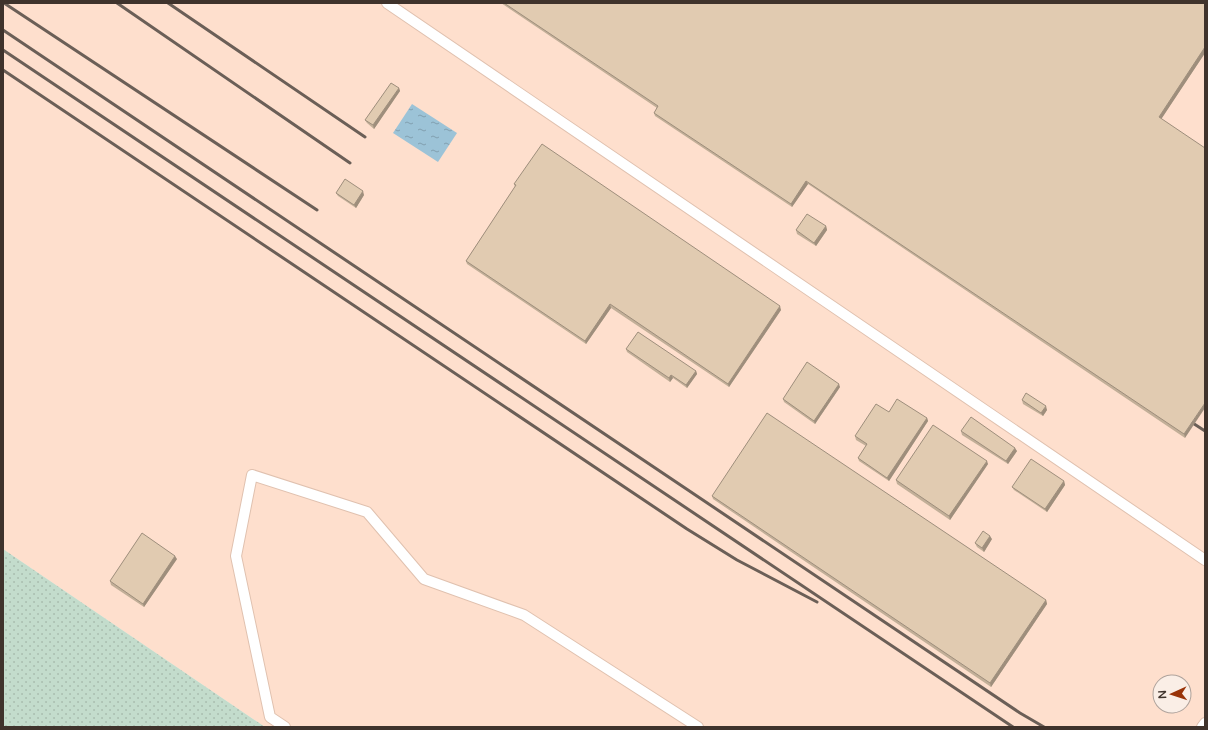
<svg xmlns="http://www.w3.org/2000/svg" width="1208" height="730" font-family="'Varela Round',sans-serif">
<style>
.built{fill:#fedfcd;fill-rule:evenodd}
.grass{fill:url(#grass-dots)}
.water{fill:url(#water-ripples)}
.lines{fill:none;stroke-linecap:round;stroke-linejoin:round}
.service-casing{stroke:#e0c1af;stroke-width:12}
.service{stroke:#fff;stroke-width:10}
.rail{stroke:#6b5f57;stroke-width:3}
.wall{fill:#c2af98}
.shaded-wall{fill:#9e8e7c}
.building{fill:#e1cbb1;stroke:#9e8e7c}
</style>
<defs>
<pattern id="grass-dots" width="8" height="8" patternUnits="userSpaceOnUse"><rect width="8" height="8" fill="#c3dccc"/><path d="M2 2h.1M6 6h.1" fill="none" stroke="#a9bdaf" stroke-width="1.8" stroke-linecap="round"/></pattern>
<pattern id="water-ripples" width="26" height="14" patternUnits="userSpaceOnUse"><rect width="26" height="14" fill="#9cc3d7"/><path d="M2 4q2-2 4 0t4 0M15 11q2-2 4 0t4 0" fill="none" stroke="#819faf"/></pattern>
</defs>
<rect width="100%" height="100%" fill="#faeee6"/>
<path class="built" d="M3 3H1205V727H265L3 549ZM1160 682H1184V706H1160Z"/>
<path class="grass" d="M3 549 265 727H3Z"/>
<path class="water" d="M412 104 457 133 438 162 393 133Z"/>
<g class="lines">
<defs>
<g id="service">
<path d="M387 3 1205 560"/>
<path d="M285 727 270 717 236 556 252 475 367 512 424 579 524 615 698 727"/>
<path d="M1202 727 1205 723"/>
</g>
</defs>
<use href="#service" class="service-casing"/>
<use href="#service" class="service"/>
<g class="rail">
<path d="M4 3 317 210"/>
<path d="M117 3 350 163"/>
<path d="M168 3 365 137"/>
<path d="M3 30 1020 713 1044 727"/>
<path d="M3 50 1013 727"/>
<path d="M3 70 687 529 737 560 817 602"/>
<path d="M1185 418 1205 431"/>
</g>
</g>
<g class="wall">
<path d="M501 3H1205V53L1161 119 1185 438 808 184 792 207 655 116 654 113 657 108Z"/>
<path d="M399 88 400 91 374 129 367 123 365 120Z"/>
<path d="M514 184 781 310 729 387 611 308 586 344 467 264 466 261 515 187Z"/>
<path d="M336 193 364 195 356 208 338 196Z"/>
<path d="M826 226 827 230 816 246 797 234 796 230Z"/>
<path d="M626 349 696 371 697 374 687 388 673 378 670 382 627 352Z"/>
<path d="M840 387 815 424 784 402 783 399Z"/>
<path d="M1022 400 1047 410 1043 416 1023 404Z"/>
<path d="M889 412 927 418 928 421 889 481 859 461 858 458 866 446 856 440 855 436Z"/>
<path d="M961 431 1017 451 1008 464 962 435Z"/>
<path d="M988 464 950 520 897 484 896 480Z"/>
<path d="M1064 481 1065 485 1047 512 1014 490 1012 487Z"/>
<path d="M712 496 1046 600 1047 604 991 687 713 499Z"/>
<path d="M992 539 984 552 977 547 975 543Z"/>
<path d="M177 559 144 607 111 585 110 581Z"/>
</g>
<g class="shaded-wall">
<path d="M1205 47V53L1160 121 1159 117Z"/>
<path d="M399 88 400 91 374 129 373 125Z"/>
<path d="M806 181 808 184 792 207 791 204Z"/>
<path d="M363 191 364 195 356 208 354 205Z"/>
<path d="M826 226 827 230 816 246 814 243Z"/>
<path d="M610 304 611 308 586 344 585 341Z"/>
<path d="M780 306 781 310 729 387 728 384Z"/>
<path d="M696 371 697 374 687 388 686 385Z"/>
<path d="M671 375 673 378 670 382 669 378Z"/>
<path d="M839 384 840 387 815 424 814 421Z"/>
<path d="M1205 403V408L1185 438 1184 434Z"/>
<path d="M1046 406 1047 410 1043 416 1041 413Z"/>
<path d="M927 418 928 421 889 481 887 478Z"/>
<path d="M1015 448 1017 451 1008 464 1006 461Z"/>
<path d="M987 461 988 464 950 520 949 516Z"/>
<path d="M1064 481 1065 485 1047 512 1045 509Z"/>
<path d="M990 536 992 539 984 552 982 548Z"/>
<path d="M175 556 177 559 144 607 143 604Z"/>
<path d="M1046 600 1047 604 991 687 990 683Z"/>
</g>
<g class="building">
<path d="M504 3H1205V47L1159 117 1205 148V403L1184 434 806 181 791 204 654 113 658 106Z"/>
<path d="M391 83 399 88 373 125 365 120Z"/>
<path d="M542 144 780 306 728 384 610 304 585 341 466 261 516 185 514 184Z"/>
<path d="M345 179 363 191 354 205 336 193Z"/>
<path d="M807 214 826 226 814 243 796 230Z"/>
<path d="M638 332 696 371 686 385 671 375 669 378 626 349Z"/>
<path d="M807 362 839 384 814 421 783 399Z"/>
<path d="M1026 393 1046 406 1041 413 1022 400Z"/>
<path d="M897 399 927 418 887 478 858 458 867 444 855 436 876 404 889 412Z"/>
<path d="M767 413 1046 600 990 683 712 496Z"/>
<path d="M971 417 1015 448 1006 461 961 431Z"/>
<path d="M933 425 987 461 949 516 896 480Z"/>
<path d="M1031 459 1064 481 1045 509 1012 487Z"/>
<path d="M983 531 990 536 982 548 975 543Z"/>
<path d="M142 533 175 556 143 604 110 581Z"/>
</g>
<rect width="1208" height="730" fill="none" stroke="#3f332c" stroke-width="8"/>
<g transform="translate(1172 694) rotate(267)"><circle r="19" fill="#faeee6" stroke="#afa39c"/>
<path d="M0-3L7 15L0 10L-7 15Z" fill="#993308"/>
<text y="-6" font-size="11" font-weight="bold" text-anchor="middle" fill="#3f332c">N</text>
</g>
</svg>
